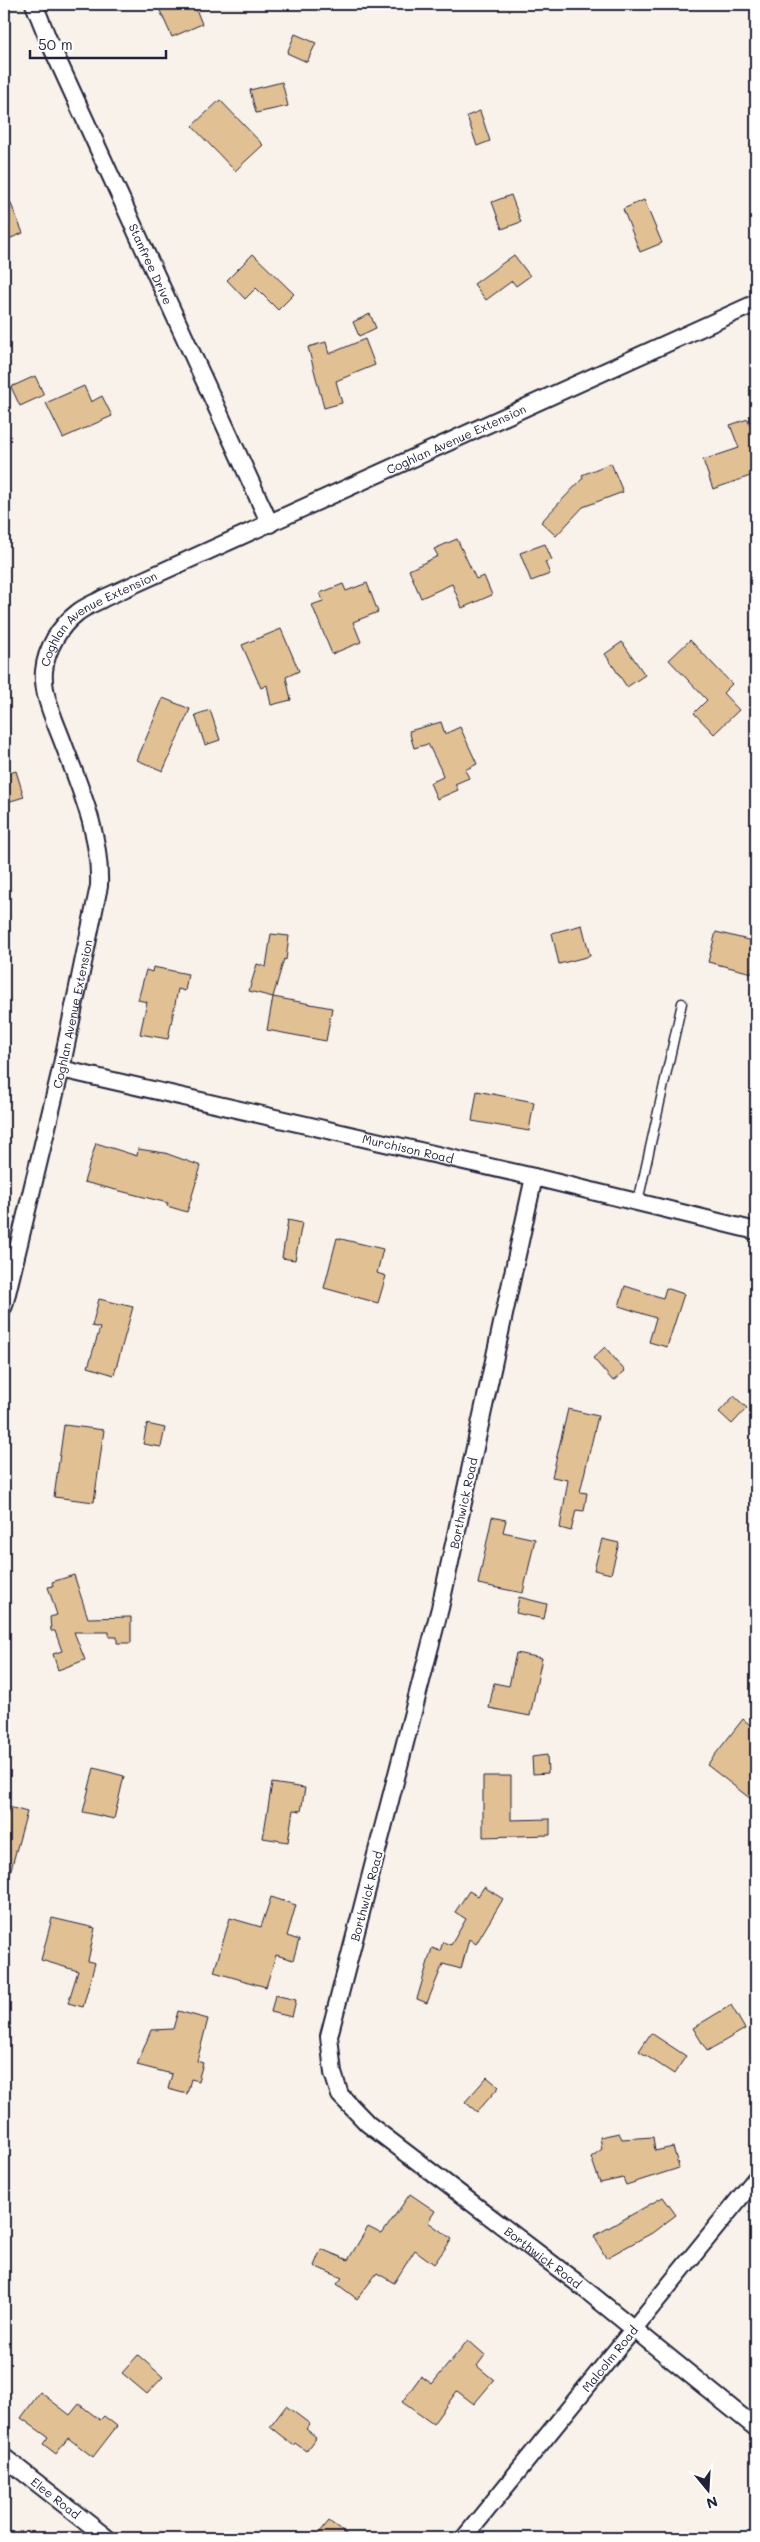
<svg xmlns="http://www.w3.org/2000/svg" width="760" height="2542" font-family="Mali,sans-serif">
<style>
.building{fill:#e1c094;stroke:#22223b}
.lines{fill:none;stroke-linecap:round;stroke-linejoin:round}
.lane-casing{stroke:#22223b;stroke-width:11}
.street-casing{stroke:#22223b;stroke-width:20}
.lane{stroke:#fff;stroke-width:8}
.street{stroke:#fff;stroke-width:16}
.labels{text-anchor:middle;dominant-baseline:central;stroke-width:4;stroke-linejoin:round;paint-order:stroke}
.street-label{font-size:12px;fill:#22223b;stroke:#fff}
</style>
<rect width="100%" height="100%" fill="#f9f2ea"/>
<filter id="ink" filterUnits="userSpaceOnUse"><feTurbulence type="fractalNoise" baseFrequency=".02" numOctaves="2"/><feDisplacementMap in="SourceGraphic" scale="10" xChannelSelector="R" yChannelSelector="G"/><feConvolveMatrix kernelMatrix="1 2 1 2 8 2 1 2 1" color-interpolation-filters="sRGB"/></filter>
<g filter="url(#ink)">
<g class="building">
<path d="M157 4H194L202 24 172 37Z"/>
<path d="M295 34 316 43 307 62 287 53Z"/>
<path d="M282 82 288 106 256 113 250 90Z"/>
<path d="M220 100 263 145 235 171 192 126Z"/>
<path d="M480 111 490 141 477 146 467 116Z"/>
<path d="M4 187 23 233 4 241Z"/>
<path d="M511 195 521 222 502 229 492 202Z"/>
<path d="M644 200 662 243 640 252 623 209Z"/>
<path d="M253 254 294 294 278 310 256 288 245 299 227 280Z"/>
<path d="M514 255 530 276 516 286 512 281 486 300 474 284Z"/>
<path d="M370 314 376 328 359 336 353 322Z"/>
<path d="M365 339 375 365 336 381 342 403 324 408 308 347 326 342 329 354Z"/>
<path d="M35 376 44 395 20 406 11 387Z"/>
<path d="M84 386 91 402 102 396 112 416 63 438 46 403Z"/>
<path d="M748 419 756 443V474L713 489 703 460 739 448 730 425Z"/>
<path d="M611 463 623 492 583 507 556 536 541 522 583 478 582 475Z"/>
<path d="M457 539 476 579 484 576 492 595 462 608 452 584 421 598 409 570 438 556 434 549Z"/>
<path d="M545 544 552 560 545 562 550 574 531 581 520 553Z"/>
<path d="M367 583 378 612 353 622 361 642 332 654 312 605 323 601 320 593 343 584 346 591Z"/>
<path d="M281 629 299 671 286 677 291 700 271 705 267 685 261 688 242 645Z"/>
<path d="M690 640 732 684 723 693 739 710 714 734 694 713 707 700 669 660Z"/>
<path d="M622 642 645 675 627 687 605 654Z"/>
<path d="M163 698 190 709 163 771 137 760Z"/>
<path d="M210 710 220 740 205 745 195 715Z"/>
<path d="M441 722 445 734 460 727 477 764 465 770 469 778 455 784 458 790 437 799 430 783 443 777 441 770 428 744 414 748 409 731Z"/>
<path d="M16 771 24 797 4 803V775Z"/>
<path d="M582 925 590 956 559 964 552 933Z"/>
<path d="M716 932 756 942V974L708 962Z"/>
<path d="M271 934 289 936 286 960 284 959 273 997 249 991 257 964 266 967Z"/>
<path d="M153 967 188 974 185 991 178 989 168 1039 140 1034 147 1002 138 1000 146 970 152 972Z"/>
<path d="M273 997 332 1008 326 1041 267 1030Z"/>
<path d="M477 1091 534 1102 529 1131 472 1121Z"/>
<path d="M96 1143 137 1156 138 1149 165 1153 201 1166 187 1212 167 1206 168 1203 84 1182Z"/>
<path d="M288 1220 302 1223 295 1260 282 1258Z"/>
<path d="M337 1238 383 1249 377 1273 386 1276 378 1303 324 1288Z"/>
<path d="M625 1286 663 1298 666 1288 684 1294 667 1347 649 1342 656 1318 619 1306Z"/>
<path d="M99 1299 133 1307 114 1375 88 1367 100 1328 92 1326Z"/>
<path d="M605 1347 625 1371 613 1381 593 1358Z"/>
<path d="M734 1396 747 1408 732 1424 719 1412Z"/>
<path d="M568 1409 598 1416 580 1492 587 1493 584 1511 576 1510 571 1531 560 1528 568 1480 552 1477Z"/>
<path d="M147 1424 165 1428 161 1447 143 1444Z"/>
<path d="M64 1425 104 1430 94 1502 54 1497Z"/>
<path d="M492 1517 506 1520 503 1532 535 1539 523 1593 478 1584Z"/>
<path d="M602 1539 619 1543 611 1574 594 1570Z"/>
<path d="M74 1575 88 1618 131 1617V1643H117V1637H109V1632H74L85 1660 58 1670 53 1654 62 1651 55 1631H51L50 1617 57 1615 48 1587 53 1586 52 1582Z"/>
<path d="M519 1597 547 1604 544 1619 516 1613Z"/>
<path d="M516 1653 542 1658 530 1716 489 1708 494 1683 509 1686Z"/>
<path d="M743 1719 756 1730V1803L707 1765Z"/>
<path d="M547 1755 548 1773 533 1774 532 1757Z"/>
<path d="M94 1768 124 1776 114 1819 83 1812Z"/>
<path d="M483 1776H511V1820L550 1819V1835L483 1837Z"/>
<path d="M272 1783 305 1788 301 1811 293 1810 288 1842 263 1838Z"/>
<path d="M9 1807 27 1812 8 1880 4 1879V1826Z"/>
<path d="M484 1887 503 1899 476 1944 469 1939 461 1969 443 1964 427 2003 417 1999 432 1948 440 1951 443 1942 451 1945 466 1919 455 1912 469 1891 478 1896Z"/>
<path d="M271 1897 296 1905 287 1936 299 1940 293 1960 276 1955 266 1987 214 1972 230 1918 261 1927Z"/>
<path d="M52 1918 95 1928 88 1961 95 1963 83 2007 68 2003 78 1971 41 1960Z"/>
<path d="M275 1995 296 2000 292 2017 271 2012Z"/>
<path d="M731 2005 745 2029 707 2051 693 2028Z"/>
<path d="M178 2011 208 2019 197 2061 203 2063 198 2081 191 2079 187 2094 168 2089 172 2074 137 2065 151 2030 173 2029Z"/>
<path d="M651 2033 686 2056 674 2074 639 2051Z"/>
<path d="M487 2077 499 2087 477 2112 465 2102Z"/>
<path d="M619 2133 622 2139 653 2137 655 2151 673 2147 679 2168 626 2185 623 2178 600 2183 591 2157 602 2149 600 2137Z"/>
<path d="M410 2194 435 2211 428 2222 452 2239 434 2264 415 2250 394 2283 377 2273 357 2299 337 2284 342 2278 314 2266 321 2249 348 2260 368 2227 382 2234Z"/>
<path d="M663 2197 676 2215 652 2233 606 2258 594 2236Z"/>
<path d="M468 2340 485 2355 477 2366 494 2380 474 2404 457 2391 433 2424 402 2402 421 2376 432 2384Z"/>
<path d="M138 2355 163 2377 147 2394 122 2373Z"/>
<path d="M40 2392 70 2415 79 2404 100 2420 104 2416 117 2426 93 2457 68 2438 56 2454 43 2444 48 2437 21 2418Z"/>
<path d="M286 2406 310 2424 306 2429 316 2437 306 2451 295 2443 293 2445 270 2427Z"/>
<path d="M329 2521 351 2538H315Z"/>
</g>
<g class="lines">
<defs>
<path id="lane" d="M638 1202 682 1003"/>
<g id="street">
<path id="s1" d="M34 4 48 39 270 524"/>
<path id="s2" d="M61 1069 534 1177 756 1231"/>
<path id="s3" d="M534 1177 440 1608 329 2036 333 2073 340 2095 368 2124 576 2282 756 2428"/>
<path id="s4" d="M4 1306 61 1069 99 886C101 834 80 788 62 740 54 719 42 694 44 671 46 649 60 626 77 613 84 607 95 603 104 598L756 303"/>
<path id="s5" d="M4 2457 107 2538"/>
<path id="s6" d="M464 2538 756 2178"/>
</g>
</defs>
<use href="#lane" class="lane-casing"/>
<use href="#street" class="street-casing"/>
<use href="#lane" class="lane"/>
<use href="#street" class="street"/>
</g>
</g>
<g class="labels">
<g class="street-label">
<text stroke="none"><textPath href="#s1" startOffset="285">Stanfree Drive</textPath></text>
<text stroke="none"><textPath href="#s4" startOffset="1140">Coghlan Avenue Extension</textPath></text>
<text stroke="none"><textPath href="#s4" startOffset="735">Coghlan Avenue Extension</textPath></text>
<text stroke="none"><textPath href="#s4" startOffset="300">Coghlan Avenue Extension</textPath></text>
<text stroke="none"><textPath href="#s2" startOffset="356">Murchison Road</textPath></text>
<text transform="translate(463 1503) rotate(-78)">Borthwick Road</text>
<text transform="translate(366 1896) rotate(-75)">Borthwick Road</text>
<text stroke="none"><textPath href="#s3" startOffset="1204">Borthwick Road</textPath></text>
<text stroke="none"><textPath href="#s6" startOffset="231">Malcolm Road</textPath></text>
<text stroke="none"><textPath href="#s5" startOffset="66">Elee Road</textPath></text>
</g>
</g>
<rect width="760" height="2542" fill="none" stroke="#fff" stroke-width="20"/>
<rect x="10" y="10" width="740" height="2522" fill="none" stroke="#22223b" stroke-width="2" filter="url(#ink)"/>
<g transform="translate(708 2490) rotate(162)" stroke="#ffffff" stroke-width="4" paint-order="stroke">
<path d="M0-4L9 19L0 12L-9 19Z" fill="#22223b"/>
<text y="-8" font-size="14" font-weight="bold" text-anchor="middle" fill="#22223b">N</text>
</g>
<path d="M30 50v8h136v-8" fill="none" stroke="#22223b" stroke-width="2.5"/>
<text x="38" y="50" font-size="15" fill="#22223b" stroke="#ffffff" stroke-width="4" paint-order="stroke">50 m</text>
</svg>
